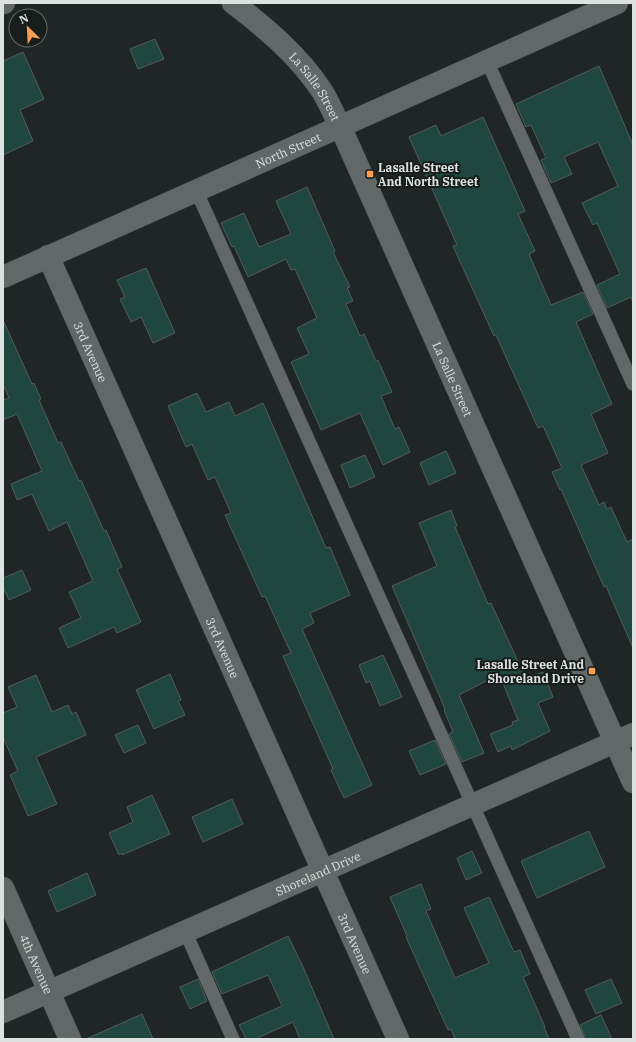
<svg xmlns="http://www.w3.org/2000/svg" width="636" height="1042" font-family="'IBM Plex Serif',serif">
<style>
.building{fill:#1f463f;stroke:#545c5a}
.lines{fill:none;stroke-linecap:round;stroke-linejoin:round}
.lane-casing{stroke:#3c4241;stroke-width:14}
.street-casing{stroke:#3c4241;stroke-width:23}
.lane{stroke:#616867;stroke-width:13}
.street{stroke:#616867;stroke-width:22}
.poi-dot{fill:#fb9e51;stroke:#161d1b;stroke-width:1.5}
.labels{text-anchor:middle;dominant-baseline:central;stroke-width:4;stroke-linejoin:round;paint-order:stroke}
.street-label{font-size:12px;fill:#dde2e1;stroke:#161d1b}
.poi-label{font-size:12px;font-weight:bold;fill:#dde2e1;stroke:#161d1b;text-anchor:start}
</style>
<rect width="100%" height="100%" fill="#1f2625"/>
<g class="building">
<path d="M155 39 164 59 138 69 130 49Z"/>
<path d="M23 52 44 99 20 110 33 141 3 155V61Z"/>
<path d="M599 66 633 145V302L631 297 607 308 597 285 620 274 597 223 593 225 582 203 618 186 598 142 564 157 572 174 551 183 541 160 546 158 531 125 526 127 516 104Z"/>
<path d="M483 117 525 211 518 214 535 251 529 254 551 305 583 292 593 314 576 322 612 404 591 414 608 453 581 465 599 505 604 502 607 509 611 507 627 542 633 539V648L606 586 604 587 561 489 560 490 552 472 562 468 543 426 538 428 496 335 494 336 453 246 457 245 409 137 436 125 441 136Z"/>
<path d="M307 187 335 251 333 252 350 287 347 288 353 301 346 304 360 336 364 334 376 361 378 360 392 392 381 396 395 429 399 427 410 452 383 465 360 413 321 430 291 362 309 354 297 328 317 318 295 269 291 270 286 259 248 277 234 246 232 247 221 223 244 213 259 247 291 234 276 201Z"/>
<path d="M146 268 175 333 153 343 141 317 131 322 120 299 125 297 117 280Z"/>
<path d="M3 320 32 384 34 383 41 399 39 400 58 443 61 442 79 481 81 480 104 531 106 530 122 567 117 569 141 622 117 633 114 627 68 648 59 628 81 618 69 592 93 581 67 522 49 531 32 494 17 500 11 484 42 471 17 414 3 420V400L9 398 3 384Z"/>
<path d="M197 393 206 412 229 402 235 416 263 403 326 548 330 547 350 595 310 613 314 623 302 629 372 785 344 798 331 770 333 769 283 656 291 653 265 596 262 597 225 515 231 513 215 477 208 480 192 444 186 447 168 406Z"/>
<path d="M446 451 456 473 429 485 420 463Z"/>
<path d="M365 455 375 477 350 488 341 465Z"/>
<path d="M451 510 457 526 455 527 488 604 491 603 526 679 543 672 553 697 538 703 550 731 512 750 511 746 498 752 490 734 513 725 512 722 518 720 500 676 492 679V678L459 695 484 753 462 762 449 734 453 732 444 710 445 709 392 586 437 566 419 523Z"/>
<path d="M22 570 31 590 9 600 3 587V578Z"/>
<path d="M383 655 402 697 380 706 370 681 366 683 359 665Z"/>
<path d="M170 674 181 700 178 701 185 715 154 729 136 690Z"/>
<path d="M36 675 52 712 68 705 72 714 76 712 86 735 36 757 57 804 28 816 10 775 18 771 3 737V713L17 707 8 687Z"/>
<path d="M138 725 146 743 124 753 115 735Z"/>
<path d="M435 740 446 764 420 775 409 751Z"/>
<path d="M152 795 170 834 122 855V853L119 855 109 833 133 822 127 807Z"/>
<path d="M232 799 243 824 203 842 192 817Z"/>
<path d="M589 831 605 867 537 898 521 861Z"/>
<path d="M472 851 482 873 466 880 457 858Z"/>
<path d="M87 873 96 895 57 912 48 891Z"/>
<path d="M421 884 431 909 426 911 455 978 489 963 464 908 489 897 514 952 520 950 530 974 523 977 545 1027H544L549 1039H455L451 1029 448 1030 406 937 407 936 390 897Z"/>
<path d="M288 936 303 967 334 1039H300L293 1022 255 1039H246L239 1025 282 1006 268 975 222 994 212 972Z"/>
<path d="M198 979 207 1001 190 1009 180 987Z"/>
<path d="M611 979 622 1003 596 1014 585 990Z"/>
<path d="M142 1014 153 1039H86Z"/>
<path d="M601 1015 612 1039H586L580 1025Z"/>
</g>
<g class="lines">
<defs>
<g id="lane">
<path d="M487 61 633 384"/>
<path d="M196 190 578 1039"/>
<path d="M185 931 233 1039"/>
</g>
<g id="street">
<path d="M3 3H4"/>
<path id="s1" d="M233 3C266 28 299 56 322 91 329 102 334 115 340 126L633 782"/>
<path id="s2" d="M48 256 398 1039"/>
<path id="s3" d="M3 277 617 3"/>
<path id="s4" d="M3 888 70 1039"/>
<path id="s5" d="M3 1012 633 734"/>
</g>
</defs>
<use href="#lane" class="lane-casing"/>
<use href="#street" class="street-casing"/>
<use href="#lane" class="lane"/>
<use href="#street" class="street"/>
</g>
<g class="poi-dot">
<rect x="366" y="170" width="8" height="8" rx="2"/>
<rect x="588" y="667" width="8" height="8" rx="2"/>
</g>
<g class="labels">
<g class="street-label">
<text stroke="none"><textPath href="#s1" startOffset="118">La Salle Street</textPath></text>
<text stroke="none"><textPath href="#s3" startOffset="312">North Street</textPath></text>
<text stroke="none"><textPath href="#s2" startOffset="105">3rd Avenue</textPath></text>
<text stroke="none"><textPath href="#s1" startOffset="442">La Salle Street</textPath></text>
<text stroke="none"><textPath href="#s2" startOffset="429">3rd Avenue</textPath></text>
<text stroke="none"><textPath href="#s5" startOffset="344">Shoreland Drive</textPath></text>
<text stroke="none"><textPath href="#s2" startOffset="753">3rd Avenue</textPath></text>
<text stroke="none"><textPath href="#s4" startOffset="83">4th Avenue</textPath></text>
</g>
<g class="poi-label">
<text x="378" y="167">Lasalle Street<tspan x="378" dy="14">And North Street</tspan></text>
<text x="584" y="664" text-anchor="end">Lasalle Street And<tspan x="584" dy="14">Shoreland Drive</tspan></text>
</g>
</g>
<rect width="636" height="1042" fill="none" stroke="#dde2e1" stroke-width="8"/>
<g transform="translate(28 28) rotate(336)"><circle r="19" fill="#161d1b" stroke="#666c6a"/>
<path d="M0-3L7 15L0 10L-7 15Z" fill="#fb9e51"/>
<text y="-6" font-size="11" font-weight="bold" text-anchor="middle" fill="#dde2e1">N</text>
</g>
</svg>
